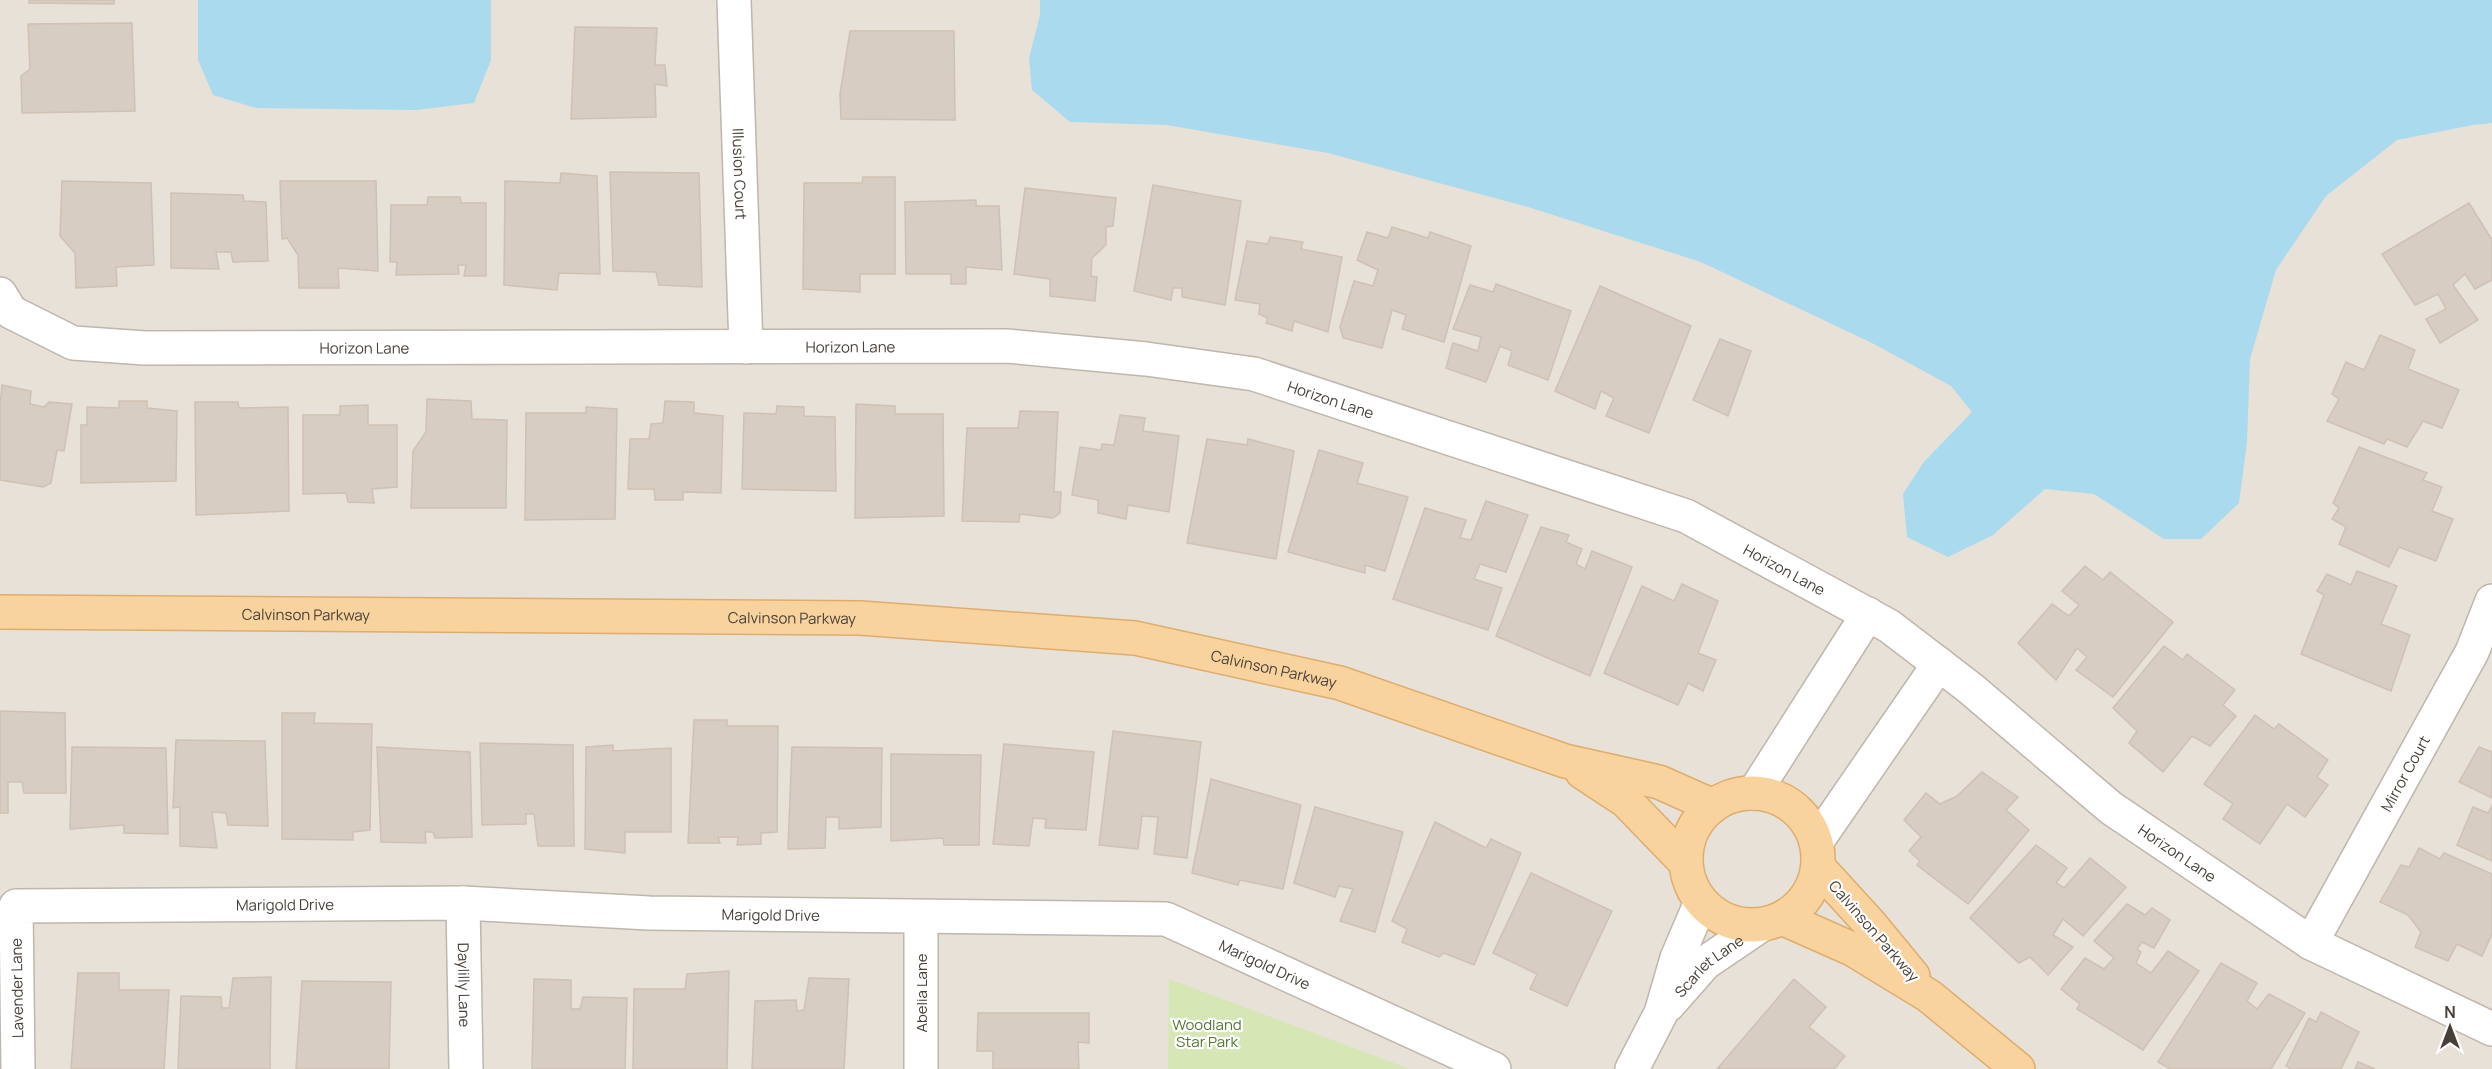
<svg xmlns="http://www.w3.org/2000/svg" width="2492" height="1069" font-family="Manrope,sans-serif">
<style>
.residential{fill:#e8e1d8}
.green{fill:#d6e6b5}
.water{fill:#aadaed}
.building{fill:#d8cdc3;stroke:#cfc1b3;stroke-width:1.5}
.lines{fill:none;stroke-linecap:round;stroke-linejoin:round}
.minor-casing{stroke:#bfb6ad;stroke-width:36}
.major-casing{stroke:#dead6e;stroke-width:36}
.minor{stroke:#fff;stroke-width:33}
.major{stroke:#f9d39e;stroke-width:33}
.labels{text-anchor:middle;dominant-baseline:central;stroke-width:4.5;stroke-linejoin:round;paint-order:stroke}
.street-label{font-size:15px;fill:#484038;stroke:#fff}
.park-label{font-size:15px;fill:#53772e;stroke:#fff}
</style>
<rect width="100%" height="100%" fill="#f4f0ea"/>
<rect class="residential" x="0" y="0" width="2492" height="1069"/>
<path class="green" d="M1169 979 1410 1069H1168Z"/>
<g class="water">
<path d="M198 0H491V60L474 103 416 110 256 108 213 95 198 60Z"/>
<path d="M1040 0H2492V123L2473 125 2397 140 2326 196 2276 270 2250 359 2247 442 2239 503 2201 539H2164L2094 494 2045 489 1993 535 1948 557 1907 537 1903 494 1923 463 1972 412 1951 386 1874 344 1701 262 1528 207 1328 153 1167 125 1070 122 1032 90 1029 58 1040 15Z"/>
</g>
<g class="building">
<path d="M29 0H114V4L29 3Z"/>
<path d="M132 23 135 111 22 113 21 76 30 69 28 24Z"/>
<path d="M575 27 657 28 655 65H665L667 86 655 84 656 117 571 119Z"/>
<path d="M850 31H954L955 120 841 119 840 94Z"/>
<path d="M610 172 699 173 702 287 659 285 656 272 613 271Z"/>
<path d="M561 173 597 176 600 274 559 273 557 290 504 285 505 181 560 183Z"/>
<path d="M863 177H895V274H860V292L803 289 804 183H862Z"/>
<path d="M62 181 151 183 154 265 116 267 117 286 76 288 75 253 60 236Z"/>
<path d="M280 181H376L378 271 338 268 339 288H299L298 255 287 238 282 239Z"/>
<path d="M1153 185 1241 201 1225 305 1182 297V288H1173L1171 300 1134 291Z"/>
<path d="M1025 188 1116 198 1113 226 1106 227V245L1092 258 1091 276 1097 277 1095 301 1050 296V279L1014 274Z"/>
<path d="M171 193 243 195 244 201 266 202 268 261 233 262 231 252H216L219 269 171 268Z"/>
<path d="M428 197H460L461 203H486V276H464L466 265H458L459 274 396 275 397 262H390L391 205H427Z"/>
<path d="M976 200V206H999L1002 270 966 267V284H951V274H906L905 202Z"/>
<path d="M2469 203 2492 240V280L2475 289 2465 274 2453 285 2478 320 2440 343 2426 319 2446 309 2438 294 2415 305 2382 254Z"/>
<path d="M1392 227 1428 238 1430 232 1471 246 1444 342 1402 329 1406 315 1392 310 1382 348 1343 338 1340 327 1354 281 1373 286 1378 270 1357 260 1367 232 1388 238Z"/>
<path d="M1270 237 1303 242 1301 249 1342 257 1328 332 1294 321 1292 331 1266 323 1268 318 1259 314 1260 304 1235 300 1247 241 1268 244Z"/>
<path d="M1496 284 1571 311 1548 380 1508 365 1512 351 1500 346 1486 382 1446 368 1453 343 1478 351 1481 337 1453 329 1470 285 1493 292Z"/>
<path d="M1600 286 1691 326 1649 433 1606 416 1614 398 1601 391 1595 409 1555 391Z"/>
<path d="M2380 335 2415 350 2408 369 2459 390 2442 428 2423 421 2407 447 2387 439 2384 444 2327 421 2339 399 2332 394 2346 362 2364 370Z"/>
<path d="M1720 339 1751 351 1728 416 1693 400Z"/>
<path d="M2 385 31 391 30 404 44 407 49 402 72 404 64 451 57 450 51 483 43 487 0 480V406Z"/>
<path d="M427 399 471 401 472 419 507 420 506 508H411L413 451 426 432Z"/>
<path d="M119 401H147V408L177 411 176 481 81 483V425H87V407L119 408Z"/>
<path d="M665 401 694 402V413L723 416 721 493 683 492V500H655L654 489H628L630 439H649L651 424 663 423Z"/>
<path d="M195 402H238L239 408 288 407 289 511 196 515Z"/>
<path d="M856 404 895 406V414H943L944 516 855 518Z"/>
<path d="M368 405V425H397V487L372 489 374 503 348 502 346 493 303 494V415H340V406Z"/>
<path d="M777 406 804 407V416L835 417 836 491 742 489 744 413 776 414Z"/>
<path d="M586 407 617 409 615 519 525 520 526 413H586Z"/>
<path d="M1020 411 1058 412 1054 492H1061L1060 513 1053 518 1020 514 1019 522 962 521 967 428H1018Z"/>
<path d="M1120 415 1145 418 1143 431 1179 436 1169 512 1128 505 1126 519 1098 513V500L1072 495 1080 447 1101 450 1102 444 1114 445Z"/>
<path d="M1207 439 1247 445 1248 439 1294 451 1276 559 1187 543Z"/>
<path d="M2359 447 2427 473 2423 480 2442 487 2432 511 2453 519 2436 561 2399 547 2389 567 2339 544 2346 527 2332 519 2339 508 2333 503Z"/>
<path d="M1319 450 1363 463 1357 483 1408 497 1385 571 1365 565V573L1288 552Z"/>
<path d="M1486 501 1528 515 1506 572 1480 564 1474 579 1502 588 1488 630 1393 599 1425 508 1466 520 1460 538 1471 540Z"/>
<path d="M1541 527 1569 535 1566 542 1582 549 1576 564 1585 569 1592 551 1632 567 1590 676 1496 636Z"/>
<path d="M2085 566 2103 580 2110 572 2173 622 2113 697 2076 670 2087 657 2077 648 2056 680 2018 643 2052 604 2069 616 2079 605 2062 591Z"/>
<path d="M2357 571 2397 586 2381 624 2410 635 2391 691 2301 654 2324 595 2317 591 2327 574 2351 585Z"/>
<path d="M1682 584 1718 601 1698 653 1716 660 1703 691 1688 683 1678 705 1604 673 1642 586 1674 601Z"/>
<path d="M2164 646 2183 660 2187 654 2235 690 2223 705 2236 716 2210 746 2192 736 2163 772 2129 743 2137 731 2113 708Z"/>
<path d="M0 711 65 713 66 793H24L22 782H8V813H0Z"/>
<path d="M282 713H315L314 723 372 724 370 830 353 832V840L282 839Z"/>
<path d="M2255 715 2274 729 2279 724 2328 760 2317 777 2328 785 2305 817 2287 804 2260 844 2223 819 2233 804 2204 784Z"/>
<path d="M694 720H727V726H778L777 832 761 833V844L737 845 738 837H718L720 843H688Z"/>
<path d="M1113 731 1201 742 1187 858 1154 854 1158 817 1142 816 1138 849 1099 845Z"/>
<path d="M176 740 265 741 268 826 228 825 226 813 212 812 217 848 180 846V807L173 808Z"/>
<path d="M480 743 573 745 574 846H538L534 814H526V824L482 825Z"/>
<path d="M1004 744 1094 752 1086 830 1045 828 1046 819 1033 818 1029 846 993 844Z"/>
<path d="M613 745V751L671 748V832H625V853L585 849 586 747Z"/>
<path d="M72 747 166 748 168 834 124 833V825L70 829Z"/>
<path d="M377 747 470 752 472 837 435 838 433 832H425L426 843 381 842Z"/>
<path d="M792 747 882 748 881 827 839 829V817H826L825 848 788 849Z"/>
<path d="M2479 747 2492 752V798L2459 782Z"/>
<path d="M891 754 981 755 979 845H944L943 838 891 841Z"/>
<path d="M1982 772 2018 797 2006 810 2029 830 1968 904 1917 865 1920 861 1909 851 1921 837 1904 820 1926 793 1940 804 1957 796Z"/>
<path d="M1211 779 1301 805 1283 889 1240 880 1238 885 1192 873Z"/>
<path d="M2492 805V861L2457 845 2473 807 2488 813Z"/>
<path d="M1315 807 1403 832 1375 932 1340 921 1353 889 1339 886 1335 897 1294 883Z"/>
<path d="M1435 822 1486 848 1491 839 1521 853 1474 965 1444 953 1439 957 1402 942 1407 929 1392 921Z"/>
<path d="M2036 845 2067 868 2056 883 2064 888 2090 858 2126 887 2083 936 2063 919 2053 935 2073 947 2048 975 2030 957 2019 963 1970 918Z"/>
<path d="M2419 848 2440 859 2444 853 2492 874V934L2482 956 2457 944 2448 961 2415 947 2421 932 2408 915 2380 902 2401 865 2409 867Z"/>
<path d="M1531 873 1612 911 1567 1006 1530 989 1537 974 1493 953Z"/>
<path d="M2127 904 2145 915 2152 908 2170 920 2154 948 2142 942 2137 949 2141 952 2136 963 2151 973 2168 951 2199 971 2143 1050 2077 1009 2080 1004 2061 989 2085 958 2104 969 2114 958 2094 941Z"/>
<path d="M2221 963 2257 983 2247 1001 2257 1009 2269 994 2305 1013 2271 1069H2170L2158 1062Z"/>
<path d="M729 971 727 1069H633L634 989H685L687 974Z"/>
<path d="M78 973H119V990H169L164 1069H71Z"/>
<path d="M271 977 270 1069H178L181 996 221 997 222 1008H229L233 978Z"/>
<path d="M809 978 849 979 844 1069H752L755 1001 796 1000 797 1011 804 1010Z"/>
<path d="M534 979 571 980V1009H580L583 997 627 998 625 1069H532Z"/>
<path d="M1794 979 1826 1007 1809 1027 1845 1056 1834 1069H1717Z"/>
<path d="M302 981 391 982 389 1069H296Z"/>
<path d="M2321 1012 2359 1032 2341 1069H2291L2286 1066 2309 1018 2316 1022Z"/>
<path d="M978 1013H1089V1043L1078 1042 1079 1069H993V1051H977Z"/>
<path d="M2358 1062 2375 1069H2355Z"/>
</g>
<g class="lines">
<defs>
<g id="minor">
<path id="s1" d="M734 0 746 347"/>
<path id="s2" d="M0 294 11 312 73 343 145 348 1007 346 1146 359 1254 374 1686 516 1889 626 1970 688 2111 808 2311 943 2492 1029"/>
<path d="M1754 793 1868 614"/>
<path d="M1817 841 1939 664"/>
<path id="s3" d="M463 903 466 1069"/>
<path d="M921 917V1069"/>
<path id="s4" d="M2311 943 2472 652 2492 601"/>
<path id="s5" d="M1668 1005 1705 963 1761 925"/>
<path id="s6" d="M18 1069 16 906 463 903 649 913 1166 919 1494 1069"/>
<path d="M1632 1069 1661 1013 1677 958 1701 902"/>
</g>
<g id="major">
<path id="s7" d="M0 612 860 618 1135 638 1340 683 1565 761 1659 782 1713 806"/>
<path d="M1582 772 1626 801 1685 862"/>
<circle cx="1752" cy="859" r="66"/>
<path d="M1818 867 1871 925 1913 976"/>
<path d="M1782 918 1852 949 1929 996 2018 1069"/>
</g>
</defs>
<use href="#minor" class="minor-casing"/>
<use href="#major" class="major-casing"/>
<use href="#minor" class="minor"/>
<use href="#major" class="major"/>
</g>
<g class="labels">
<g class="street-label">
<text stroke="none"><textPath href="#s1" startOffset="174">Illusion Court</textPath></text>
<text stroke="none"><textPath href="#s2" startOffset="382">Horizon Lane</textPath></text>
<text stroke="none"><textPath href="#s2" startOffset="868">Horizon Lane</textPath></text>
<text stroke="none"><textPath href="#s2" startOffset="1354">Horizon Lane</textPath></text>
<text stroke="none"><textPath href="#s2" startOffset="1840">Horizon Lane</textPath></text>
<text stroke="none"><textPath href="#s7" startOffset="306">Calvinson Parkway</textPath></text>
<text stroke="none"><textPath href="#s7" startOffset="792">Calvinson Parkway</textPath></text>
<text stroke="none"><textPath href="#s7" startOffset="1278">Calvinson Parkway</textPath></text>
<text stroke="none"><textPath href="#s4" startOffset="194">Mirror Court</textPath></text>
<text stroke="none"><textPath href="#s2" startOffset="2326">Horizon Lane</textPath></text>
<text stroke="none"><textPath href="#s6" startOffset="432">Marigold Drive</textPath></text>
<text stroke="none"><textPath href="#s6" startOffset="918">Marigold Drive</textPath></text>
<text transform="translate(1874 931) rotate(49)">Calvinson Parkway</text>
<text stroke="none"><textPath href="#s6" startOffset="1422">Marigold Drive</textPath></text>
<text stroke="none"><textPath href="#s5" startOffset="57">Scarlet Lane</textPath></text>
<text stroke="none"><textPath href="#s3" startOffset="82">Daylilly Lane</textPath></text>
<text transform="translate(17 988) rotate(-91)">Lavender Lane</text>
<text transform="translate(921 993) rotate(-90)">Abelia Lane</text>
</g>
<g class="park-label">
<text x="1207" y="1024">Woodland<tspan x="1207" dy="17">Star Park</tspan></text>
</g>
</g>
<g transform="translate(2450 1027)" stroke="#ffffff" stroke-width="4.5" paint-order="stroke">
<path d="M0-4.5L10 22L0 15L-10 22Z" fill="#484038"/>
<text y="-9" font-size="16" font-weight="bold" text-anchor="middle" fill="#484038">N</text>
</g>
</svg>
